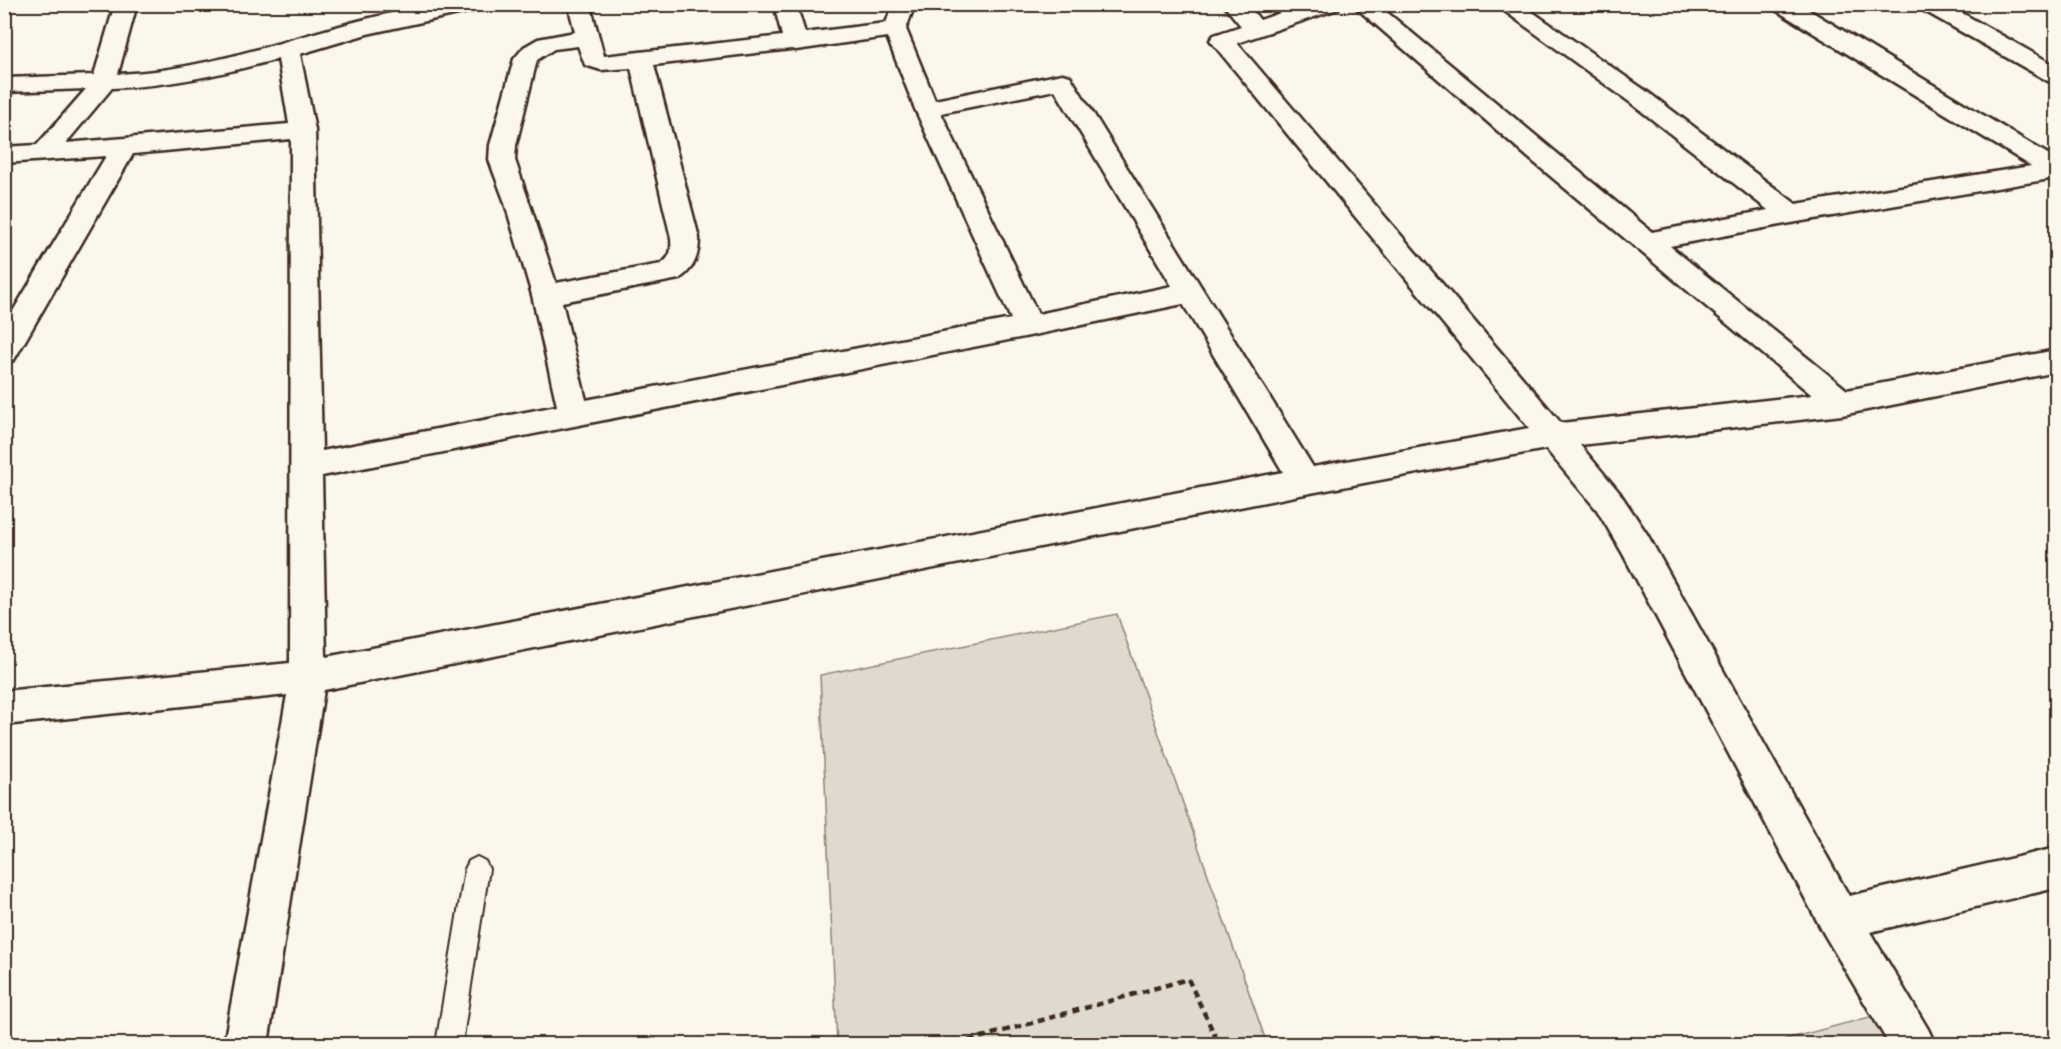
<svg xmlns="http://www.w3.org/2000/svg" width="2061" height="1049" font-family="Dekko,sans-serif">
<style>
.green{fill:#dfd9ce;stroke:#8d8276;stroke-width:1.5}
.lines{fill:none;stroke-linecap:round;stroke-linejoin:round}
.service-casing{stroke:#3b2a1e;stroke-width:4}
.minor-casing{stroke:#3b2a1e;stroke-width:5}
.path{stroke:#3b2a1e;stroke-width:4.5;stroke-dasharray:7 5;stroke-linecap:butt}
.service{fill:#fbf7ec;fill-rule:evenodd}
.minor{fill:#fbf7ec;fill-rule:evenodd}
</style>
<rect width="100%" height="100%" fill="#fbf7ec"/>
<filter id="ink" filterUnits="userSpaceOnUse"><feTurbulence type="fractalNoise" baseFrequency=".0167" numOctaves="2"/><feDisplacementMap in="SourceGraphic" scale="12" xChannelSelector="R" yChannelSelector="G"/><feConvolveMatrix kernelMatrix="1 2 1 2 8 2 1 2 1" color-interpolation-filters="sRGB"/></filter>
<g filter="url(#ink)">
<g class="green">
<path d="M1117 614 1267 1044H837L820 675Z"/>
<path d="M1877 1015 1894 1044H1767Z"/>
</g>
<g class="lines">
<defs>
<path id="service" d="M477 857 485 861 489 869 462 1044H436L465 869 469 861Z"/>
<g id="minor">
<path d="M115 4H137L118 74C230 70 329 19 438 5 453 3 469 4 484 4L481 9 367 34 300 54 315 130 322 451 557 406 532 295 504 200 489 160 490 145 514 59 524 47 538 39 575 32 568 4H590L604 56 782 36 774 4H796L805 33 886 23 893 4H915L906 29 935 100 1062 74 1070 76 1313 467 1529 428 1214 45 1210 40 1214 35 1241 26 1223 4H1247L1260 20 1306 4H1341L1338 9 1237 43 1561 423 1812 395 1530 159 1352 4H1377L1652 232 1768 210 1631 103 1495 4H1521L1649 93 1796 204 2031 166 1774 9 1771 4H1799L2056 159V178L1791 223 1670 246 1847 390 2056 350V372L1842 415 1580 445 1619 492 1647 534 1849 896 2056 848V888L1870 932 1928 1029 1935 1044H1889L1824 934 1623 554 1597 510 1546 449 1305 494 324 690 268 1044H224L287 695 4 725V691L290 663 291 139 133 154 14 360 4 363V326L106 156 4 163V147L37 145 86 89 4 92V78L94 75ZM887 37 915 109 1011 319 586 400 562 302 679 279C694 269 699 256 699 238L654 65 791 49 796 50ZM578 46 585 65 601 70 631 68 671 238C672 250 671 257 661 264L556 283 515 160 516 145 537 60 554 49ZM278 59 289 124 66 143 112 88C171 86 222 74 278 59ZM1055 90 1172 286 1038 314 941 113ZM1183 304 1283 472 326 657 322 476 1029 336Z"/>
<path d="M1918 4H1946L2056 66V83L2048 81 1921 9Z"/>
</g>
</defs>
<use href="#service" class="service-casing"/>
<use href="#minor" class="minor-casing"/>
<path class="path" d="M957 1044 1188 979 1219 1044"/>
<use href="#service" class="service"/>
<use href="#minor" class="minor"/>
</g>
</g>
<rect width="2061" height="1049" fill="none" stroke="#fbf7ec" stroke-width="24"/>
<rect x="12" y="12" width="2037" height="1025" fill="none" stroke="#3b2a1e" stroke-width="2" filter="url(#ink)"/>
</svg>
